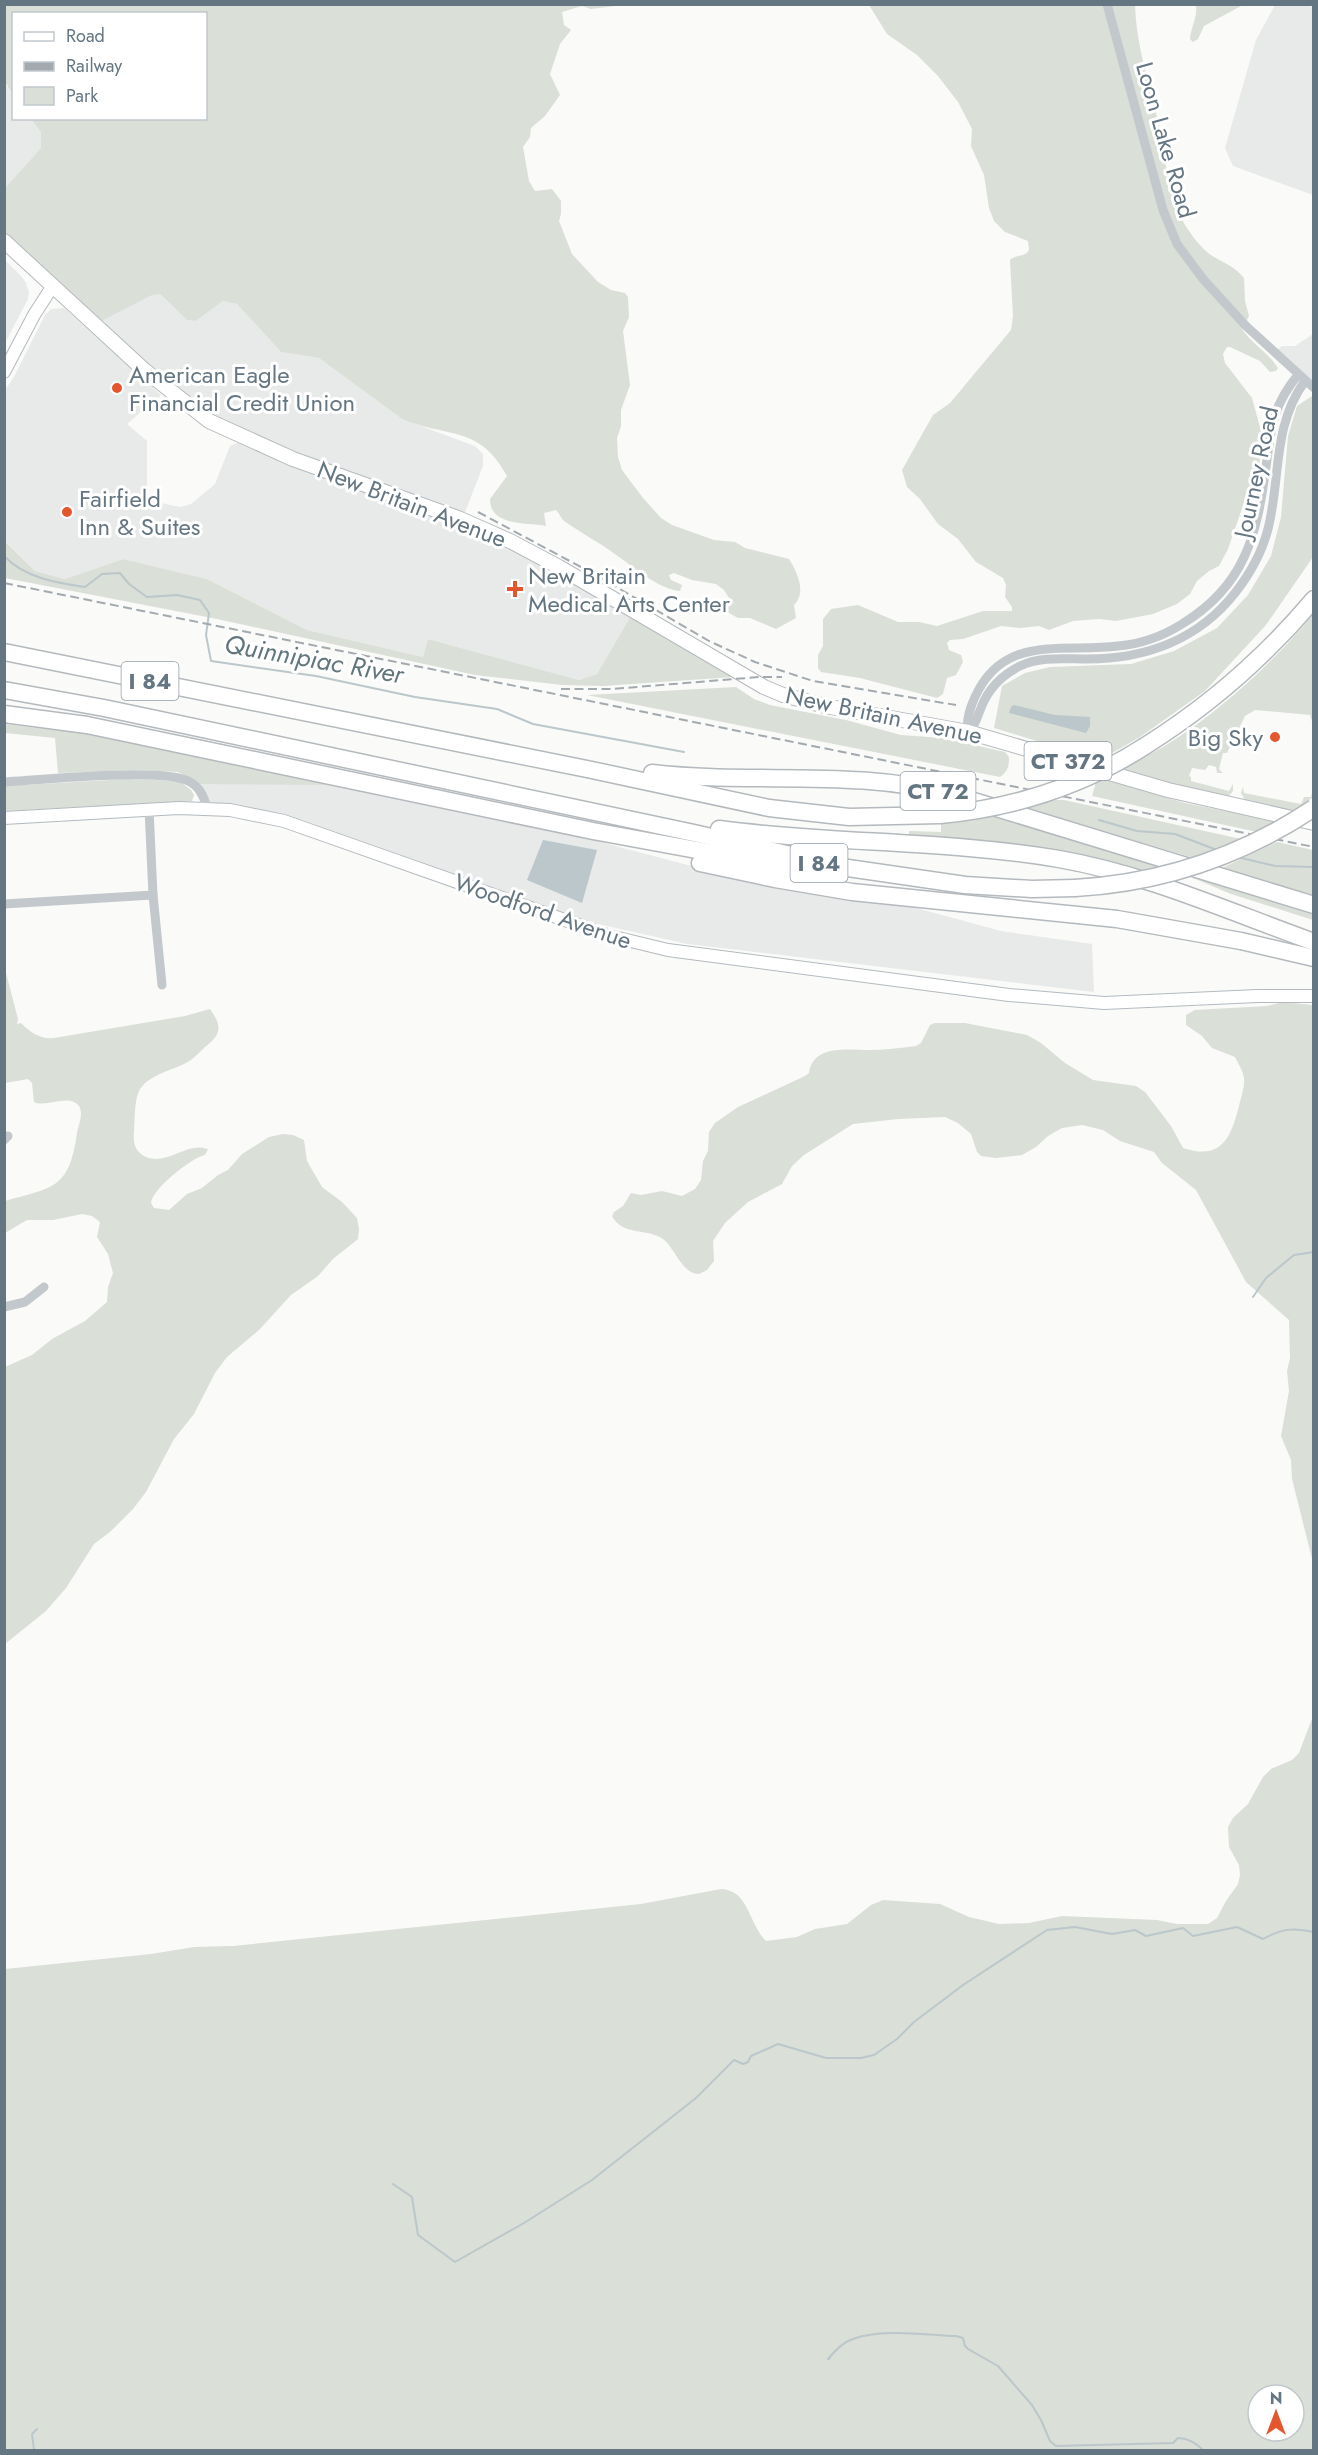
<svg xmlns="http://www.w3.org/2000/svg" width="1318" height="2455" font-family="Jost,sans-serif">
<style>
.built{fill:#e8e9e9}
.green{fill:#dadfd7;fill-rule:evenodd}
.water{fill:#bbc7cb}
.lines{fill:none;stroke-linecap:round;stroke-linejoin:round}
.stream{stroke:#bbc7cb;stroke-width:2}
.secondary-casing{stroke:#b3babf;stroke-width:14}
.primary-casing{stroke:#b5babe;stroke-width:16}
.highway-casing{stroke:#b4b9bd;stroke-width:19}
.street{stroke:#c3c8cc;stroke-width:9}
.secondary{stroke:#fff;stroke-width:12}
.primary{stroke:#fff;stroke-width:14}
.highway{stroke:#fff;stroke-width:16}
.rail{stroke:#a2aab0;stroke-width:2;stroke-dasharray:9 4.5;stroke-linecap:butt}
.highway-bridge-casing{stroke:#b4b9bd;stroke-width:19;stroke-linecap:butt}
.highway-bridge{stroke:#fff;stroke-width:16}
.poi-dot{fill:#e4572e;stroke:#fff;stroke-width:2}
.labels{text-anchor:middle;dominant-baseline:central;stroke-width:6;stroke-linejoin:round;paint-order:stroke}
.shield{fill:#fff;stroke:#939fa8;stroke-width:1.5}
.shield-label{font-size:22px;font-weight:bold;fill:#657683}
.street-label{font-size:24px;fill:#657683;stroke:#fff}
.poi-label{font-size:24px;fill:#657683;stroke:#fff;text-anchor:start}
.water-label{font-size:26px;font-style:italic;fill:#60757c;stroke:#fff}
</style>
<rect width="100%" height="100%" fill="#fafaf8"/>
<g class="built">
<path d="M1275 5H1305L1313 7V195L1233 166 1225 148 1256 40Z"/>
<path d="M4 82 13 95 14 118 31 119 41 132V148L5 188Z"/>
<path d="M5 260 21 276 26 283 29 292 28 299 5 343Z"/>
<path d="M160 294 187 320 196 321 223 301 237 304 281 352 319 358 402 419 475 446 483 454V466L462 520 226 430 94 325 151 295Z"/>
<path d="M64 308 161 395 127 424 147 441V500L180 507 191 504 215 484 230 446 237 443 249 445 454 521 547 565 632 614 597 674 579 680 428 639 423 657 307 630 207 579 123 559 65 579 35 571 5 540V390L14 377 45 315 51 309Z"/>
<path d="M1313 334V382L1278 349 1282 346H1295Z"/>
<path d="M269 783 333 785 608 844 752 882 905 905 1001 931 1092 944 1094 992 687 944 594 923 291 816 210 805 199 784Z"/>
</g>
<g class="green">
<path d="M4 5H623L591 9 582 6 562 12 564 25 571 30 560 44 550 74 560 95 545 116 531 128 530 137 523 147 529 181 535 191 552 189 561 201V214L559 221 572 254 598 282 611 290 625 293 628 297 629 317 623 331 630 385 621 410V426L617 438 618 457 622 470 643 498 661 518 672 525 714 540 735 542 745 548 789 559C797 572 807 592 794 605L796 618 776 629 750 618H738L720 608 721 604 728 602 729 598 724 590 716 584 692 580 674 573 669 575 671 580 682 585 680 591C659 589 636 569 619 557 602 544 581 533 564 521 561 518 559 513 556 510L544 513 546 526C527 522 490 527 490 499L507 476C480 425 447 438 402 419L319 358 281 352 237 304 223 301 196 321 187 320 160 294 152 295 94 325 5 241V188L41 148V132L31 119 206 118V14H14L13 95 5 82Z"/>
<path d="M869 5H1135C1136 45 1149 82 1158 121 1166 158 1167 199 1189 231 1195 240 1205 252 1214 257 1226 264 1235 267 1244 278L1245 301 1249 316 1242 329C1253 345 1267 351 1278 368L1276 371 1270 372 1260 361 1230 347H1227L1223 354 1225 363 1252 398 1261 431 1262 447 1258 472 1247 494 1228 549 1219 566 1209 571 1197 581 1190 594 1177 604 1153 614 1116 621 1099 619 1073 621 1049 630 1039 626 1020 628 1001 626 963 639 950 640 947 643 949 650 961 655 963 662 956 675 947 678 943 694 937 698 860 678 821 672 818 668V655L823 646V619L831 609 858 605 898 622H919L937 626 983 611H1012V607L1005 597 1006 585 1003 578 976 562 958 539 938 524 920 499 907 487 902 470 933 415 950 403 1011 330 1013 316 1010 260C1015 254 1025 258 1029 250L1028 241 1005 232 994 221 989 208 984 175 971 146 972 129 958 102 938 76 917 55 887 34Z"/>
<path d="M1196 5V4L1243 5 1204 26 1198 39 1193 42 1190 39C1191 27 1198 16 1196 5Z"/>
<path d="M1312 396 1313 557 1266 625 1205 691 1140 737 1100 760 994 728 1002 686 1025 673 1050 667 1131 664 1174 651 1217 628 1248 595 1271 556 1281 517 1288 436 1297 406Z"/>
<path d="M4 540 35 571 65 579 123 559 207 579 307 630 423 657 428 639 579 680 597 674 632 614 734 677 603 686 562 685 475 675 212 618 5 578Z"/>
<path d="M1313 614V725L1310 715 1255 710 1245 716 1227 753H1223L1219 769 1223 773H1217L1216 767 1209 765 1205 770 1192 768 1189 776 1191 777V781L1229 791 1233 784V791L1229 796 1178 785 1122 769C1139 759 1158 751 1174 740 1220 711 1280 656 1313 614Z"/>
<path d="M736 687 754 699 770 705 846 720 901 735 943 738 1005 752 1009 757C1009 767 1008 771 1000 777L587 695Z"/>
<path d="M4 724 120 738 581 836 608 844 333 785 199 784 178 772 133 770 58 773 55 738 5 733Z"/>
<path d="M128 779 179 781 191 790 194 795 192 801 5 811V786Z"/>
<path d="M1104 779 1185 803 1276 821 1257 832 1092 796 1096 782Z"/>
<path d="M1243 787 1244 793 1301 804 1304 797H1311L1313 789V797L1294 811 1245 800 1241 793Z"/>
<path d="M1052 800H1064L1241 839 1194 858 1025 808Z"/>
<path d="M1002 814 1170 865 1139 873 909 839V831L941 832V823Z"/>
<path d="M1277 842 1313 850V895L1222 868Z"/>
<path d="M1203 875 1313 911V920L1231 894 1193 878Z"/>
<path d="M5 969 18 1019 17 1024 21 1023C30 1032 41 1040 54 1038L185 1016 210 1009C222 1026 222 1034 205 1047 201 1051 196 1056 191 1060 176 1070 151 1073 140 1089 134 1100 135 1118 134 1130 133 1142 134 1151 146 1157 167 1166 187 1141 208 1149L205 1155C191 1158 152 1189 151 1203L154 1208 169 1210 187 1194 202 1188 218 1175 228 1170 242 1154 269 1137 283 1134 293 1135 304 1140 307 1161 322 1187 342 1202 357 1218 359 1229 358 1239 333 1259 318 1276 291 1295 259 1330 227 1357 215 1373 194 1414 174 1439 146 1492 133 1509 110 1532 94 1544 66 1588 46 1611 5 1644V1367L32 1355 52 1339 85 1321 107 1302 108 1287 113 1273 108 1254 97 1237 100 1222 92 1216 82 1214 53 1220H27L5 1233V1201C53 1187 69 1190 77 1133 78 1126 84 1114 79 1106 69 1093 47 1108 34 1102L32 1083 28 1079 5 1083Z"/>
<path d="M1283 1002 1313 1005V1563L1292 1479 1291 1460 1281 1436 1289 1391 1287 1371 1290 1358 1289 1320 1246 1282 1196 1190 1162 1163 1154 1152 1120 1141 1103 1130 1082 1125 1062 1128 1048 1136 1036 1147 1022 1155 996 1158 981 1156 977 1152 971 1134 958 1123 945 1117 898 1119 853 1124 804 1155 792 1166 782 1184 748 1202 725 1223 713 1241 714 1261 707 1270 699 1274C682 1274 675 1248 663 1239 648 1228 622 1236 612 1216L614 1212 623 1206 631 1193 641 1195 662 1191 682 1196 695 1189 701 1180 703 1161 708 1151 709 1132 715 1123 738 1107 805 1076 809 1073C813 1044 848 1050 869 1050 884 1050 901 1048 916 1046L921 1043 930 1025 935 1023H965L1027 1035 1041 1043 1065 1063 1093 1080 1136 1086 1145 1092 1171 1126 1183 1148C1222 1161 1231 1137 1239 1106 1241 1097 1245 1086 1244 1078 1243 1071 1238 1063 1235 1057L1212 1048 1202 1036 1186 1025V1015L1195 1010 1267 1006Z"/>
<path d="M1313 1716V2450H5V1969L151 1954 194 1947 233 1946 641 1904 721 1889C749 1890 748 1923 766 1941L797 1937 815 1929 847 1924 871 1905 883 1900 940 1904 969 1917 999 1924 1029 1923 1062 1916 1157 1920 1177 1924H1208L1217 1918 1226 1901 1238 1884 1240 1875 1239 1865 1229 1847 1228 1827 1233 1818 1248 1804 1263 1777 1271 1769 1292 1760 1299 1753ZM1258 2395H1294V2431H1258Z"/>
</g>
<g class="water">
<path d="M1014 705 1055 715 1090 717V726L1086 733 1009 713 1011 707Z"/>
<path d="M543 840 597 850 582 903 527 880Z"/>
</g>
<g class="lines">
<g class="stream">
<path d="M4 556C25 578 57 583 85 587L102 574 120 573 129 584 147 597 177 595 200 600 209 613 206 635 211 661 316 676 415 697 497 709 533 724 684 752"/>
<path d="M1099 820 1137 831 1175 834 1217 850"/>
<path d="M1237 857 1275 866 1314 867"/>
<path d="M1253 1297 1266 1278 1294 1255 1314 1252"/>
<path d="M393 2184 412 2197 418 2235 455 2262 524 2223 592 2180 696 2098 734 2060 743 2064 748 2062 751 2056 778 2044 826 2058H861L874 2055 897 2039 914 2022 963 1985 1047 1930 1075 1927 1112 1934 1135 1930 1146 1936 1183 1928 1193 1936 1237 1927 1263 1939C1281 1929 1293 1927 1314 1932"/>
<path d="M830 2358 828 2359C835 2351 843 2342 853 2339 882 2328 926 2335 956 2336L963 2338 965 2346 968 2349 998 2366 1032 2405 1041 2420 1050 2441 1056 2446 1173 2443 1178 2438C1189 2438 1196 2443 1203 2450"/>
<path d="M34 2450 32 2434 37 2429"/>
</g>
<defs>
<g id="secondary">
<path d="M4 372 34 315 52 287"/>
<path d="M4 818 179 808 230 810 284 821 610 936 668 950 1009 995 1104 1003 1257 996H1314"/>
</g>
<path id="primary" d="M4 241 143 369 209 421 293 459 458 518 510 541 559 567 764 687 783 695 825 706 968 732 1168 790 1314 823"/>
<g id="highway">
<path d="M4 652 587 769 769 808 849 817 940 815"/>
<path d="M4 690 104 708 694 833 848 868 965 885 1032 889 1075 888"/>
<path d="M4 714 87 725 593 831 816 872"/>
<path d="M1145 746C1209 706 1265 657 1314 599"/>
<path d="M652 773C754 785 854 768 954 795L1314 905"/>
<path d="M719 829C831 844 947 840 1059 859 1146 874 1230 912 1314 942"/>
<path d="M700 863 775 879 852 892 1117 919 1241 941 1314 958"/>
</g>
</defs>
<use href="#secondary" class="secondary-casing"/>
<use href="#primary" class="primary-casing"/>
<use href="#highway" class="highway-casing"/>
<g class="street">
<path d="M1107 4 1163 210 1177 244 1203 279 1246 326 1314 388"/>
<path d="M968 732C966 719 970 708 975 697 1004 633 1063 653 1118 646 1141 644 1163 636 1182 624 1245 586 1257 535 1266 467 1271 429 1272 406 1298 375"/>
<path d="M968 732C976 725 977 717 981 708 988 689 1002 675 1020 666 1040 656 1065 659 1087 659 1145 659 1198 640 1235 593 1250 574 1262 552 1268 529 1281 478 1272 426 1305 381"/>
<path d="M4 782C39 780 166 767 190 782 200 787 204 797 207 808"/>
<path d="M149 809 153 895 162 985"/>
<path d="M4 904 153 895"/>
<path d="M4 1140 8 1136"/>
<path d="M4 1307 25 1302 44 1287"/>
</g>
<use href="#secondary" class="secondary"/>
<use href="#primary" class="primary"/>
<use href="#highway" class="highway"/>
<g class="rail">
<path d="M478 512 596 575 709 641 755 662 813 681 956 705"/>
<path d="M4 583 1314 847"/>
<path d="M561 689H612L759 677H782"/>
</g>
<defs>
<g id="highway-bridge">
<path d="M940 815C1013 808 1083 786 1145 746"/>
<path d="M1075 888C1161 883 1242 856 1314 808"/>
</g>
</defs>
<use href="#highway-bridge" class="highway-bridge-casing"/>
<use href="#highway-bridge" class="highway-bridge"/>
</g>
<g class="poi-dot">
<circle cx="117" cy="388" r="6"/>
<circle cx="67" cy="512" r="6"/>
<path d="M512 580h6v6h6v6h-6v6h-6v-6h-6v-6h6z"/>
<circle cx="1275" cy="737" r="6"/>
</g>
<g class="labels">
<g class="shield">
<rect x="121.5" y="662" width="57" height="38" rx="4.5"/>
<rect x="1024.5" y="742" width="87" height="38" rx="4.5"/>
<rect x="900.5" y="772" width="75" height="38" rx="4.5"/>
<rect x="790.5" y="844" width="57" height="38" rx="4.5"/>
</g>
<g class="shield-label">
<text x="150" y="681">I 84</text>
<text x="1068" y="761">CT 372</text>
<text x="938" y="791">CT 72</text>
<text x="819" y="863">I 84</text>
</g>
<g class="street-label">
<text transform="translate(1166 140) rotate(74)">Loon Lake Road</text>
<text transform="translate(1256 472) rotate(-78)">Journey Road</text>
<text transform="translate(412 504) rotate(21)">New Britain Avenue</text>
<text transform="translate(884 715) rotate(12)">New Britain Avenue</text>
<text transform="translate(543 911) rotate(19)">Woodford Avenue</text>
</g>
<g class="poi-label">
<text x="129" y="374">American Eagle<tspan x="129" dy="28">Financial Credit Union</tspan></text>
<text x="79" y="498">Fairfield<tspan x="79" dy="28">Inn &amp; Suites</tspan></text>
<text x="528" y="575">New Britain<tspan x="528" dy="28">Medical Arts Center</tspan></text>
<text x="1263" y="737" text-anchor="end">Big Sky</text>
</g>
<g class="water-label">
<text transform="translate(314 659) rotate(10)">Quinnipiac River</text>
</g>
</g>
<rect width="1318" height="2455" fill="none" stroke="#657683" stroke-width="12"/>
<rect x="12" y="12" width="195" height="108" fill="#ffffff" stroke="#c1c8cd" stroke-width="1.5"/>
<rect x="24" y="32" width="30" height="9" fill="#ffffff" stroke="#c1c8cd" stroke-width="1.5"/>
<text x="66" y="42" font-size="18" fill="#657683">Road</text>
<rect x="24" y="62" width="30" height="9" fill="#a2aab0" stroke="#c1c8cd" stroke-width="1.5"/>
<text x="66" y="72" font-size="18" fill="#657683">Railway</text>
<rect x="24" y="87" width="30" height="18" fill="#dadfd7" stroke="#c1c8cd" stroke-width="1.5"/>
<text x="66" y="102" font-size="18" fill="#657683">Park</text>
<g transform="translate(1276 2413)"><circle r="28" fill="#ffffff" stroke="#c1c8cd" stroke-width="1.5"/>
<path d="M0-4.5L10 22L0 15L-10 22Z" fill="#e4572e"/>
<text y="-9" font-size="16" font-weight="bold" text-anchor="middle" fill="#657683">N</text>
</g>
</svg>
